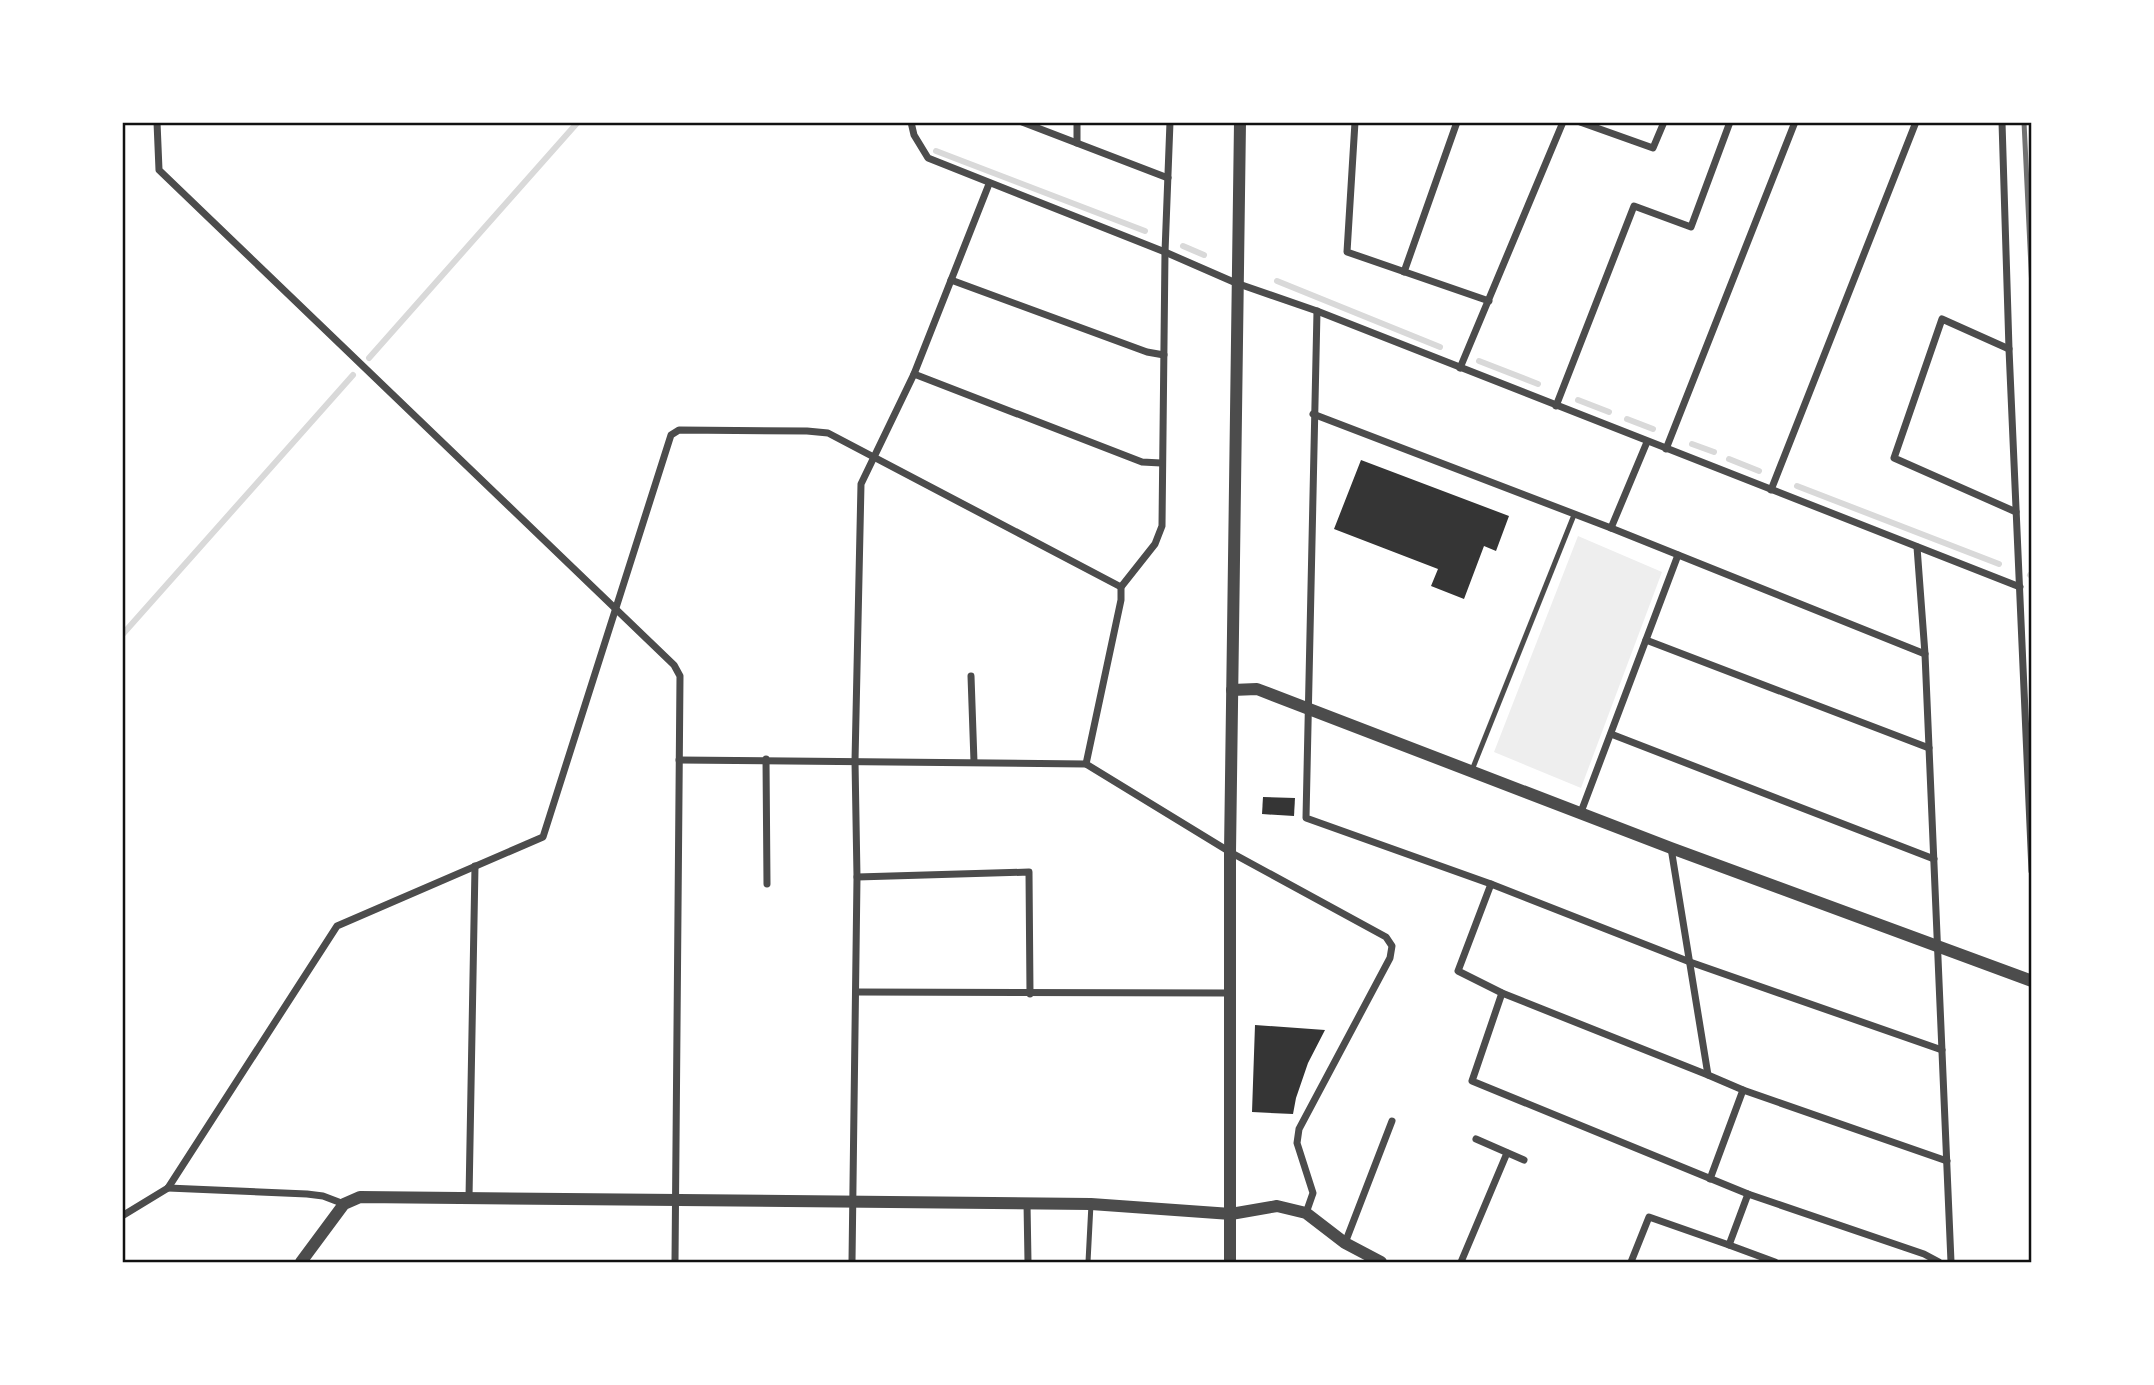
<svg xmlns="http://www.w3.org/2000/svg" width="2154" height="1385" font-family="'Open Sans',sans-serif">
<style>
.green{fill:#eee}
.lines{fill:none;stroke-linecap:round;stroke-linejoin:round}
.stream{stroke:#d9d9d9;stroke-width:6}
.building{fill:#353535}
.service{stroke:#4c4c4c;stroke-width:5}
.minor{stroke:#4c4c4c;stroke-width:7}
.tertiary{stroke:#4c4c4c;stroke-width:12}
.rail{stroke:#707070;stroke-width:5}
.neatline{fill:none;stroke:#111;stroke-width:2.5}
</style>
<rect width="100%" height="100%" fill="#fff"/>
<path class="green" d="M1578 536 1662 572 1581 788 1494 752Z"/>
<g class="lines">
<g class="stream">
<path d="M936 151 1145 231"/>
<path d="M1183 246 1204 255"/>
<path d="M1277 281 1440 347"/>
<path d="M369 358 578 122"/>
<path d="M1479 361 1538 384"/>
<path d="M1578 400 1609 412"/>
<path d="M1627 419 1653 429"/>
<path d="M1692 444 1714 452"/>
<path d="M1729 459 1759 471"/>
<path d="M1797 486 1999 564"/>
<path d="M2030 575 2032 576"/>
<path d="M122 635 353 375"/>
</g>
</g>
<g class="building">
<path d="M1361 460 1509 516 1496 551 1484 546 1464 599 1431 586 1438 569 1334 529Z"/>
<path d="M1263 797 1295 798 1294 816 1262 814Z"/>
<path d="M1255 1025 1325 1030 1308 1063 1296 1098 1293 1114 1252 1112Z"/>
</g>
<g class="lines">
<g class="service">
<path d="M1472 770 1574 515"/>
<path d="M1088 1262 1091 1204"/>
</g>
<g class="minor">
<path d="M157 122 159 170 674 665 680 676 675 1262"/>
<path d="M911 122 914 135 928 158 1165 252 1236 283 1317 311 2020 587"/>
<path d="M1022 122 1168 178"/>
<path d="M1355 122 1347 252 1489 301"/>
<path d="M1580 122 1653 148 1664 122"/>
<path d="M2002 122 2009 349 2032 871"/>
<path d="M1077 143V122"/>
<path d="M1404 272 1457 122"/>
<path d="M951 280 1147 352 1164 355"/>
<path d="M1317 311 1306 818 1491 884 1690 962 1942 1050"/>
<path d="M2009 349 1942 319 1894 458 2016 512"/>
<path d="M1460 368 1563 122"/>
<path d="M914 374 1142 462 1161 463"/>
<path d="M1556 406 1634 206 1691 227 1730 122"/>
<path d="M1313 414 1611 528 1925 654"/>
<path d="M1666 449 1795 122"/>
<path d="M1771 490 1916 122"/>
<path d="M1611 528 1647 442"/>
<path d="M1917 547 1925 654 1951 1262"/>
<path d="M1646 640 1929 748"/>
<path d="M971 676 974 762"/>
<path d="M1611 734 1934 859"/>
<path d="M766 759 767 884"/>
<path d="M679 760 1086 764 1230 852 1386 937 1392 946 1390 958 1299 1129 1297 1143 1313 1193 1306 1213"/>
<path d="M1086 764 1121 600V587L1155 544 1162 526 1165 252 1170 122"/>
<path d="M1581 812 1678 555"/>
<path d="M1671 848 1708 1075 1743 1090 1710 1179"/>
<path d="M857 877 1029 872 1030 994"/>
<path d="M1491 884 1458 971 1502 993 1708 1075"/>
<path d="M856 992 1229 993"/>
<path d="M1502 993 1472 1081 1748 1194 1924 1254 1939 1262"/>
<path d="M1743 1090 1947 1161"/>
<path d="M1476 1139 1524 1160"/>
<path d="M168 1188 307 1194 323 1196 344 1204"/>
<path d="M469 1198 475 866"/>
<path d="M1027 1203 1028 1262"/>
<path d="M122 1216 168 1188 337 926 543 837 671 435 679 430 807 431 828 433 1121 587"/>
<path d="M1345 1243 1392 1121"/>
<path d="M1729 1245 1775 1262"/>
<path d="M852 1262 857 877 855 761 861 484 914 374 989 184"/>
<path d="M1461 1262 1507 1153"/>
<path d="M1631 1262 1649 1217 1729 1245 1748 1194"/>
</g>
<g class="tertiary">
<path d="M1232 690 1257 689 1671 848 2032 981"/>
<path d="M301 1262 344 1204 360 1197 1091 1204 1231 1214 1277 1206 1306 1213 1345 1243 1381 1262"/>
<path d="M1230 1262V852L1240 122"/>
</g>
<path class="rail" d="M2024 122 2032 289"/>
</g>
<rect width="2154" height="1385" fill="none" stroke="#ffffff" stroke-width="248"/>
<rect x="124" y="124" width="1906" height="1137" class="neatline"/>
</svg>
